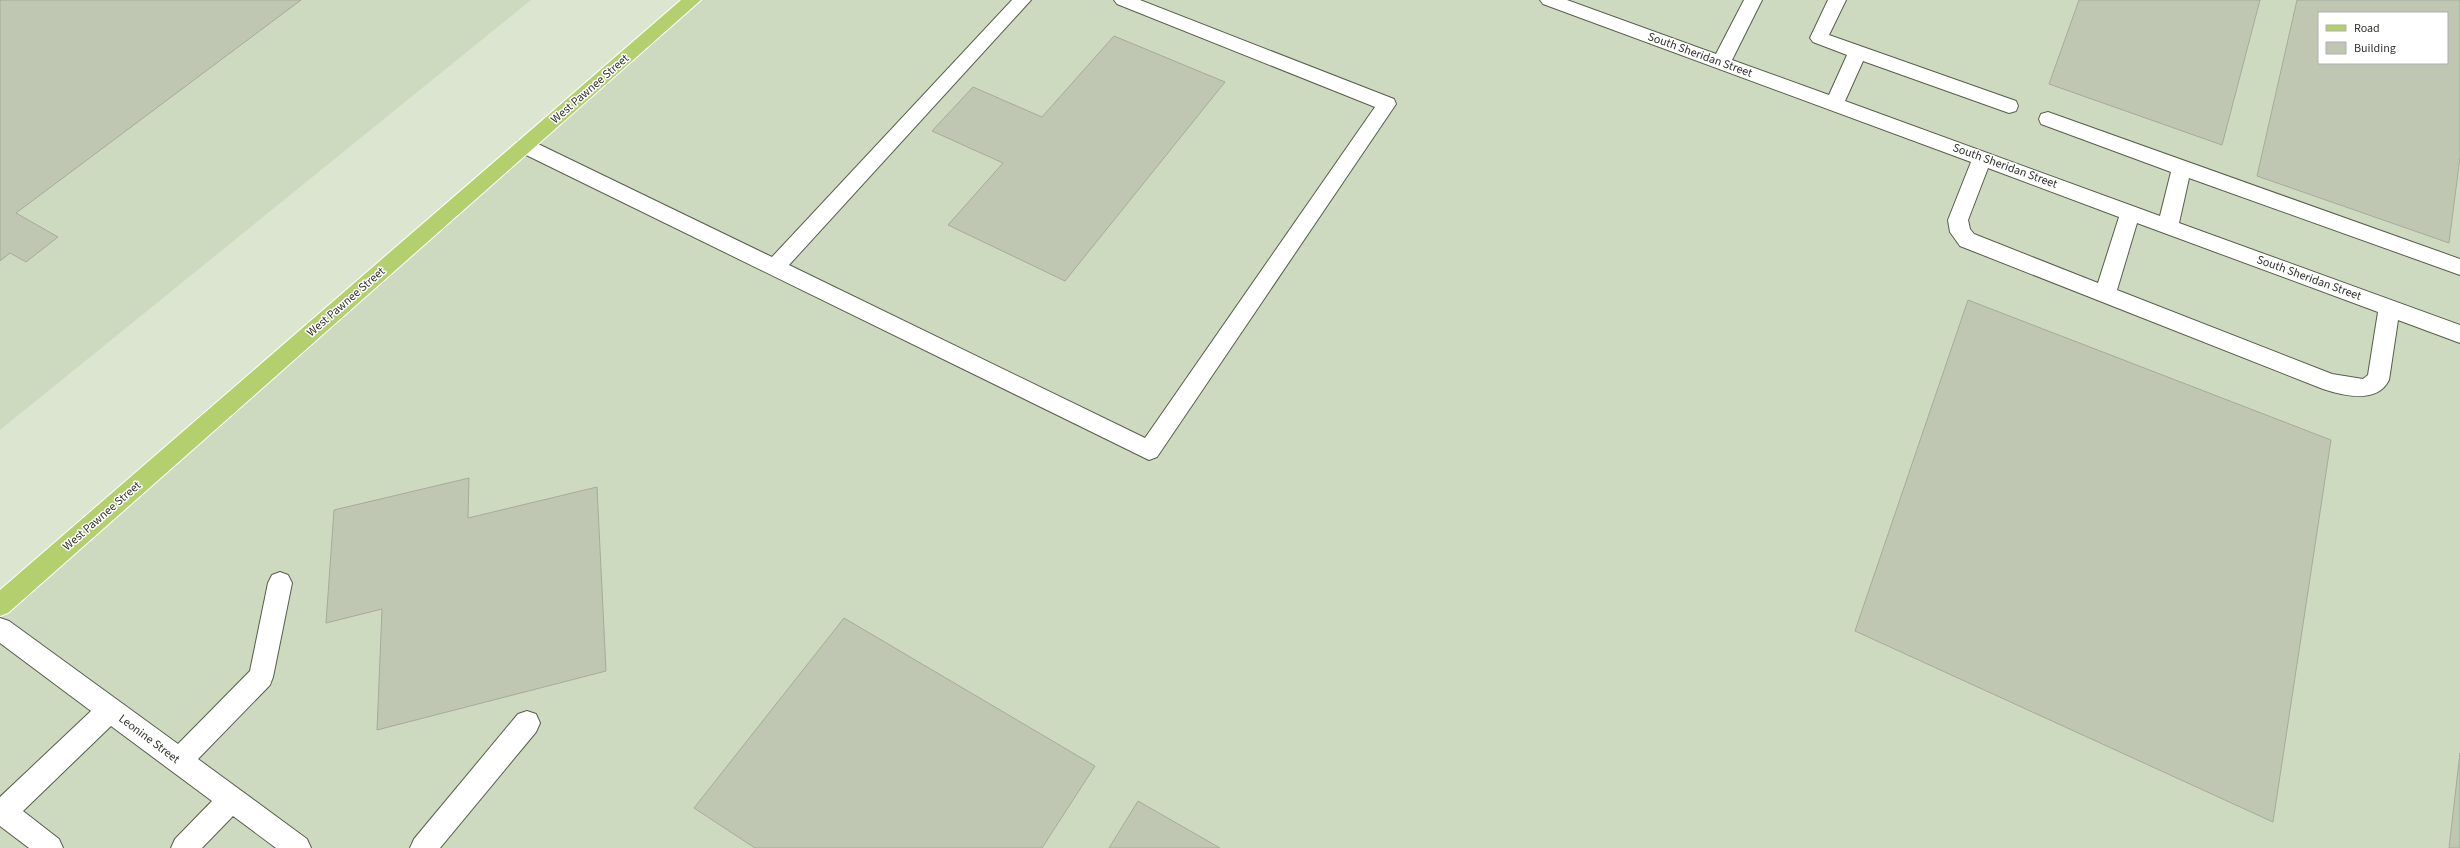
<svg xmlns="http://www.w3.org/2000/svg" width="2460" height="848" font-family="'Source Sans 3',sans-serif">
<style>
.built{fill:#cedabf;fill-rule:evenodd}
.building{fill:#bfc7b3;stroke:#a4ac99;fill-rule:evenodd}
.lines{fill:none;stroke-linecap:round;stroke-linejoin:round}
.minor-casing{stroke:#575e4c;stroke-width:2}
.major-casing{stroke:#fff;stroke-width:2}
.minor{fill:#fff;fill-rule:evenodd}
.major{fill:#b4d06e;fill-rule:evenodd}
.labels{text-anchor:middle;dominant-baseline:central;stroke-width:3;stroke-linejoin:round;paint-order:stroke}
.street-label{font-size:12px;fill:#31342c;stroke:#fff}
</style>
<rect width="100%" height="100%" fill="#dce5d0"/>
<g class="built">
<path d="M0 0H531L0 430Z"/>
<path d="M692 0H2460V848H0V606ZM2319 13H2447V63H2319Z"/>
</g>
<g class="building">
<path d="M0 0H301L16 213 58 237 26 262 10 253 0 261Z"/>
<path d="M2079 0H2260L2222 145 2049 84Z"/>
<path d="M2297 0H2460V157L2449 243 2257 176ZM2319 13H2447V63H2319Z"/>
<path d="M1114 36 1225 82 1065 281 948 225 1003 163 932 131 973 87 1042 117Z"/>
<path d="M1968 300 2331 440 2273 822 1855 631Z"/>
<path d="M469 478 468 518 597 487 606 671 377 730 382 609 326 623 334 510Z"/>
<path d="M844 618 1095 766 1042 848H755L694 808Z"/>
<path d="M2460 753V848H2449Z"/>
<path d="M1138 801 1220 848H1109Z"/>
</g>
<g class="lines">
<defs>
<g id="minor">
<path d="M1012 0H1031L789 265 1145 438 1375 107 1117 4 1114 0H1140L1394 99 1396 104 1157 457 1149 460 518 151 515 146 518 141 525 139 532 141 772 257Z"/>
<path d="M1540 0H1567L1716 54 1744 0H1762L1732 60 1829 95 1847 55 1813 42 1810 38 1828 0H1846L1829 35 2016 101 2018 106 2016 111 2009 113 1863 61 1845 101 2160 216 2171 172 2041 124 2039 119 2041 114 2048 112 2460 259V275L2189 178 2179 223 2460 325V343L2398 320 2389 380C2377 404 2344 396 2323 389L1960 246 1950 232 1948 220 1971 162 1543 4ZM1988 168 2119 217 2098 283 1974 234 1970 229 1968 220ZM2137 223 2378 312 2368 375 2363 379 2332 374 2117 290Z"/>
<path d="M280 572 288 575 292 583 273 677 270 685 198 759 307 839 311 848H276L233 816 202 848H171L175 839 212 801 111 726 23 811 59 839 63 848H29L0 826V797L91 711 0 643V618L9 621 178 744 250 671 268 583 272 575Z"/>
<path d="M527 711 536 714 540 723 536 732 440 848H410L414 839 518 714Z"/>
</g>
<path id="major" d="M681 0H701L8 613 0 616V590Z"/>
</defs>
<use href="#minor" class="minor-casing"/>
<use href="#major" class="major-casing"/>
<use href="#minor" class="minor"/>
<use href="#major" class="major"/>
</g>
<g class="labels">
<g class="street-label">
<text transform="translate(1700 55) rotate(20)">South Sheridan Street</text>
<text transform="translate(590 89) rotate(-41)">West Pawnee Street</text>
<text transform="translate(2005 166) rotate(20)">South Sheridan Street</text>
<text transform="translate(2309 278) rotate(20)">South Sheridan Street</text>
<text transform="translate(346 302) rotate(-41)">West Pawnee Street</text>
<text transform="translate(102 516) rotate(-41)">West Pawnee Street</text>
<text transform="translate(149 739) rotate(37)">Leonine Street</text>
</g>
</g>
<rect x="2318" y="12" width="130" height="52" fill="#ffffff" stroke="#adaeab"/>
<rect x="2326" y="25" width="20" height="6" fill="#b4d06e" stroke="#adaeab"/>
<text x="2354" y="32" font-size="12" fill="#31342c">Road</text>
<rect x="2326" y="42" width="20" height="12" fill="#bfc7b3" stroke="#adaeab"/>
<text x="2354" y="52" font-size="12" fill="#31342c">Building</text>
</svg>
